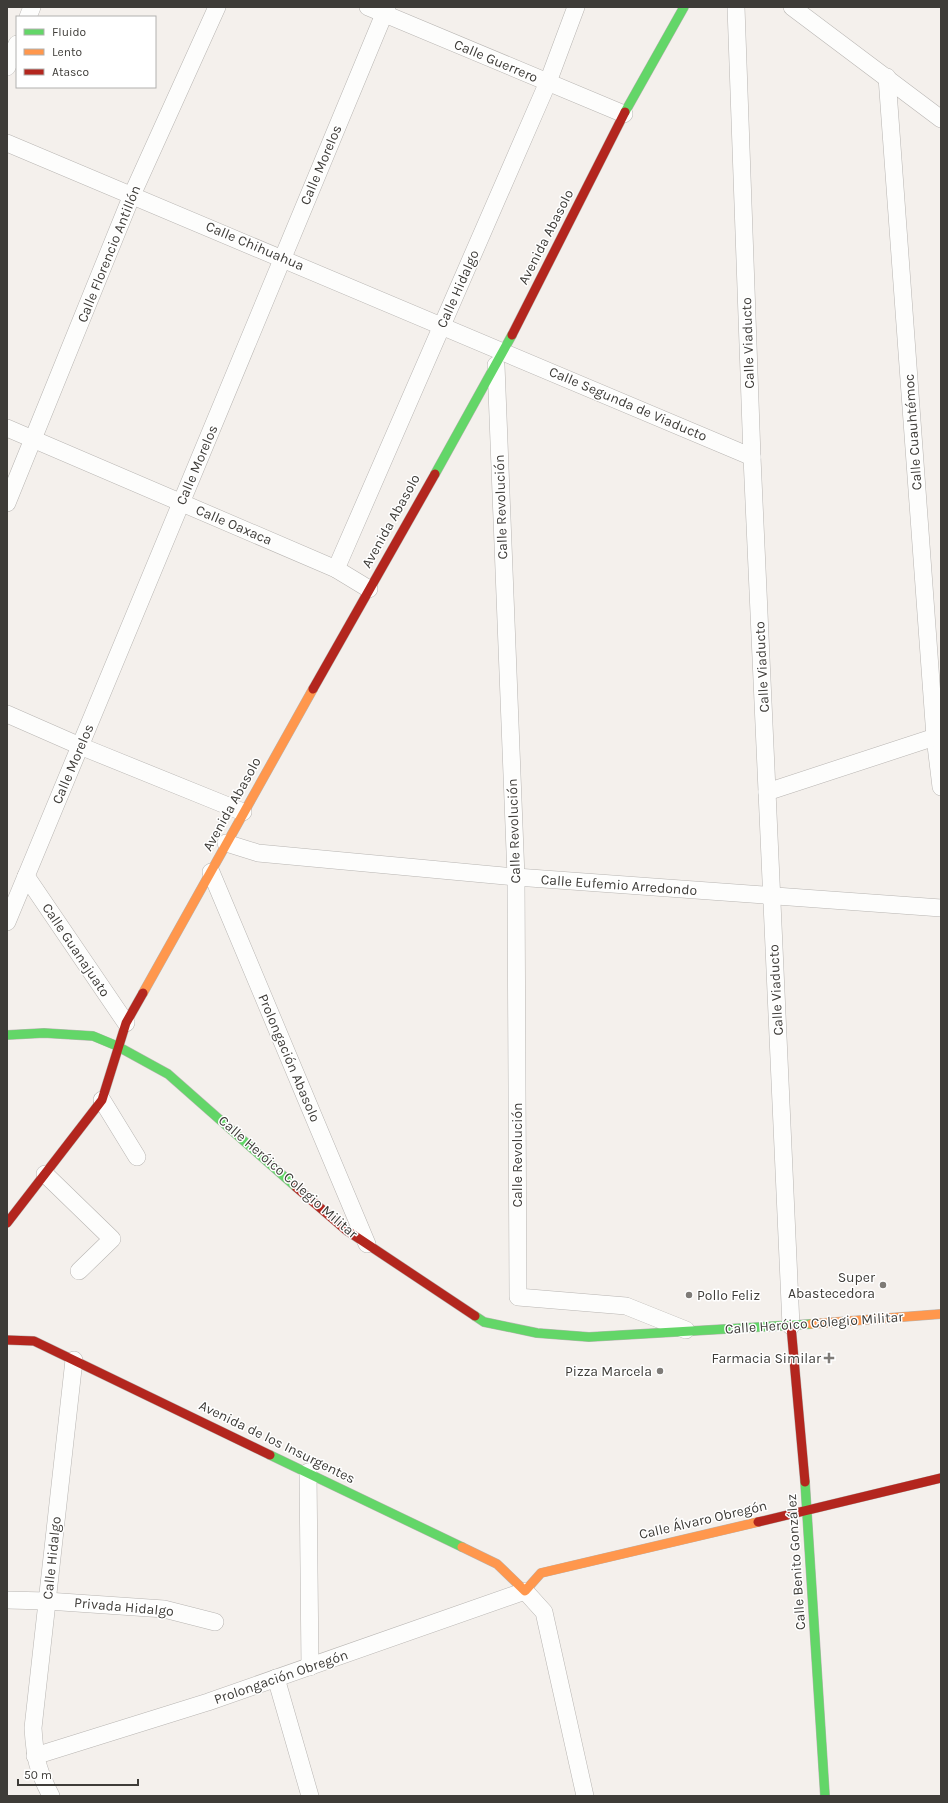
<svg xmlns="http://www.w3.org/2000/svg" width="948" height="1803" font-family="Karla,sans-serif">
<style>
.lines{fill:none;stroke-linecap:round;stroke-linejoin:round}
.street-casing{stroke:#b8b5b2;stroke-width:18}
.fast-casing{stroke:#b8b5b2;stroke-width:10}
.slow-casing{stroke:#b8b5b2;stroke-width:10}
.jam-casing{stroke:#b8b5b2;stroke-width:10}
.street{stroke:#fdfdfc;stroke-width:17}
.fast{stroke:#63d668;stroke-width:9}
.slow{stroke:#ff974d;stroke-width:9}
.jam{stroke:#b3261e;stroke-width:9}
.poi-dot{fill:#7e7b77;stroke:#fff;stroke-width:1.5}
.labels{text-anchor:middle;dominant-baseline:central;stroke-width:3;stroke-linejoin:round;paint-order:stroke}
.street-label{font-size:14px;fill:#3e3c38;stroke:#fff}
.poi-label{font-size:14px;fill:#3e3c38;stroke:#fff;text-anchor:end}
</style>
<rect width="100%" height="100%" fill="#f4f0ec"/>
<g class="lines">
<defs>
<g id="street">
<path d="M368 7 624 114"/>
<path d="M736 7 752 457 791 1326"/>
<path d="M792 7 941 119"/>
<path d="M28 17 32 7"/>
<path d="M7 67 17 44"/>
<path d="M887 77 935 737 941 787"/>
<path d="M7 143 752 457"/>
<path d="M496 365 516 877 518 1297 626 1306 686 1330"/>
<path d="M7 428 336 569 369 589"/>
<path d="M7 503 132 195 217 7"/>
<path d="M336 569 548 82 576 7"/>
<path d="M7 714 80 746 243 812"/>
<path d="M767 792 941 735"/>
<path d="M226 843 258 853 516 877 941 908"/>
<path d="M211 872 367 1244"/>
<path d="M26 876 126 1023"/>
<path d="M7 922 387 7"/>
<path d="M102 1100 137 1157"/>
<path d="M45 1174 112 1239 79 1271"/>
<path d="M308 1472 310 1667"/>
<path d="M7 1600 47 1601 164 1609 215 1622"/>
<path d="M276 1678 310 1796"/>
<path d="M35 1756 208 1702 525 1591 544 1612 585 1796"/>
<path d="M51 1796C37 1769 35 1758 33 1728L74 1360"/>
</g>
<g id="fast">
<path d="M625 112 684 7"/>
<path d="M435 474 512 335"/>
<path d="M7 1035 44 1033 93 1036 117 1046 168 1074 296 1187"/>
<path d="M475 1316 484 1322 537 1333 589 1337 811 1324"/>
<path d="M270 1455 462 1547"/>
<path d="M805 1482 825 1796"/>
</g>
<g id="slow">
<path d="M143 993 313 689"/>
<path d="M811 1324 941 1314"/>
<path d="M462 1547 497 1564 525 1591 541 1573 758 1522"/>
</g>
<g id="jam">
<path d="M512 335 625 112"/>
<path d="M313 689 435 474"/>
<path d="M296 1187 346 1230 475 1316"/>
<path d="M7 1223 102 1100 126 1023 143 993"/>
<path d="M791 1326 805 1482"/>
<path d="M7 1340 34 1341 270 1455"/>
<path d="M758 1522 941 1478"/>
</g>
</defs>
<use href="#street" class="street-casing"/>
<use href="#fast" class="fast-casing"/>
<use href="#slow" class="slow-casing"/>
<use href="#jam" class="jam-casing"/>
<use href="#street" class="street"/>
<use href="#fast" class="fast"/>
<use href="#slow" class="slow"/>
<use href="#jam" class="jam"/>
</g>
<g class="poi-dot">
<circle cx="883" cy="1285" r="4"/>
<circle cx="689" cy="1295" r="4"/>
<path d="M827 1352h4v4h4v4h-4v4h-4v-4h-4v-4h4z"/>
<circle cx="660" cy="1371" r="4"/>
</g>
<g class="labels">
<g class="street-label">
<text transform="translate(496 61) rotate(23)">Calle Guerrero</text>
<text transform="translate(321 165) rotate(-67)">Calle Morelos</text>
<text transform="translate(546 237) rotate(-63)">Avenida Abasolo</text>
<text transform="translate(255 246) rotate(23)">Calle Chihuahua</text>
<text transform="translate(109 254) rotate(-68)">Calle Florencio Antillón</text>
<text transform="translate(458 289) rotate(-66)">Calle Hidalgo</text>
<text transform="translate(748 343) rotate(-92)">Calle Viaducto</text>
<text transform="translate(628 404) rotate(23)">Calle Segunda de Viaducto</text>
<text transform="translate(913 432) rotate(-94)">Calle Cuauhtémoc</text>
<text transform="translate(197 465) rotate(-67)">Calle Morelos</text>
<text transform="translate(501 507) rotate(-92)">Calle Revolución</text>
<text transform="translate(391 521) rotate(-61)">Avenida Abasolo</text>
<text transform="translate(234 525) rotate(23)">Calle Oaxaca</text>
<text transform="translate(762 667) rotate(-93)">Calle Viaducto</text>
<text transform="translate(73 764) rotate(-67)">Calle Morelos</text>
<text transform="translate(232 804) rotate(-61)">Avenida Abasolo</text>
<text transform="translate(514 831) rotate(-92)">Calle Revolución</text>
<text transform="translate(619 885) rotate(4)">Calle Eufemio Arredondo</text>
<text transform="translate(76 950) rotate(56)">Calle Guanajuato</text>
<text transform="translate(776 990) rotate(-93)">Calle Viaducto</text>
<text transform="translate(289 1058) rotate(67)">Prolongación Abasolo</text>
<text transform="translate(517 1155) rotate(-90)">Calle Revolución</text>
<text transform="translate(288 1177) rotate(41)">Calle Heróico Colegio Militar</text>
<text transform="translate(814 1323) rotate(-4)">Calle Heróico Colegio Militar</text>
<text transform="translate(277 1442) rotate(26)">Avenida de los Insurgentes</text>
<text transform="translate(703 1520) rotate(-13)">Calle Álvaro Obregón</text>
<text transform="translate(52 1558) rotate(-84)">Calle Hidalgo</text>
<text transform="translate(796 1562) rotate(-94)">Calle Benito González</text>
<text transform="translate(124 1607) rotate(5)">Privada Hidalgo</text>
<text transform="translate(281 1677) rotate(-19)">Prolongación Obregón</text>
</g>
<g class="poi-label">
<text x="875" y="1277">Super<tspan x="875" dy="16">Abastecedora</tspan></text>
<text x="697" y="1295" text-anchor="start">Pollo Feliz</text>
<text x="821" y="1358">Farmacia Similar</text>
<text x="652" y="1371">Pizza Marcela</text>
</g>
</g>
<rect width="948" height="1803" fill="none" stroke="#3e3c38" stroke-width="16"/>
<rect x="16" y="16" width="140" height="72" fill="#ffffff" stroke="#b2b1af"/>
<rect x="24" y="29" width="20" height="6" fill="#63d668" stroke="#b2b1af"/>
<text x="52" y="36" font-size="12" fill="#3e3c38">Fluido</text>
<rect x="24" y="49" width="20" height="6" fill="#ff974d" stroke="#b2b1af"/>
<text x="52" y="56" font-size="12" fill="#3e3c38">Lento</text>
<rect x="24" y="69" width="20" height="6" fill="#b3261e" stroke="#b2b1af"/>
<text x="52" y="76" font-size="12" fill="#3e3c38">Atasco</text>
<path d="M18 1779v6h120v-6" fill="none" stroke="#3e3c38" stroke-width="2"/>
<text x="24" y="1779" font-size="12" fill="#3e3c38" stroke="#ffffff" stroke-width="3" paint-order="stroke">50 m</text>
</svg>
